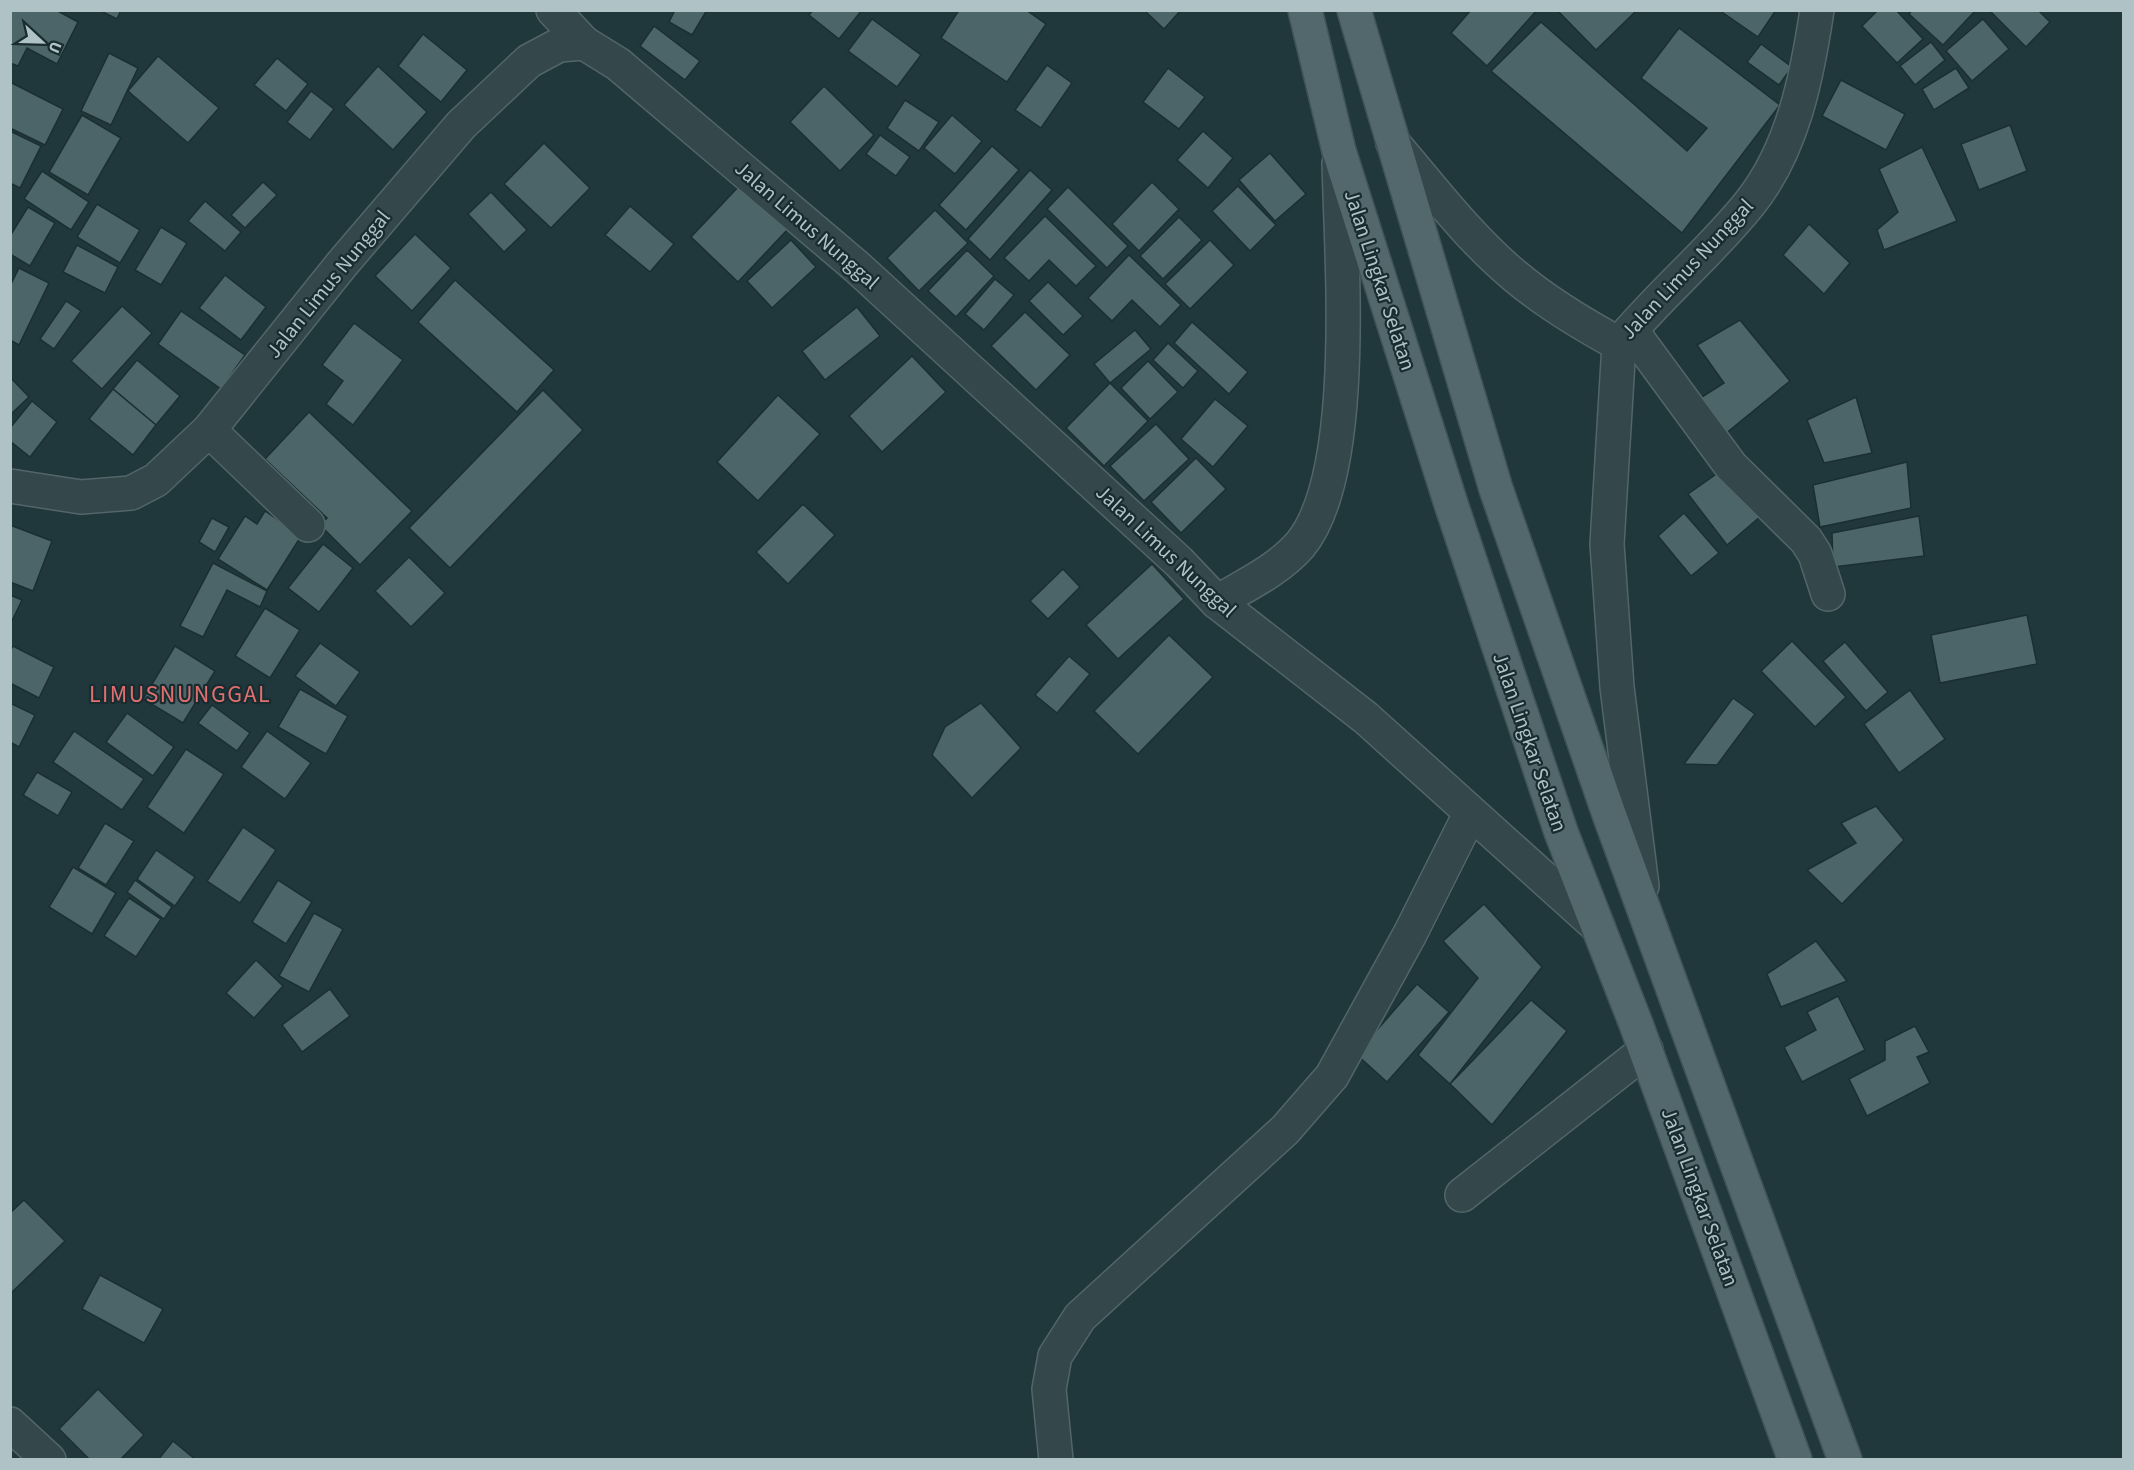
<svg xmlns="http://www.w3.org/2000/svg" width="2134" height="1470" font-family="'Source Sans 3',sans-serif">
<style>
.building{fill:#4b6569;stroke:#1b2f32;stroke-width:1.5}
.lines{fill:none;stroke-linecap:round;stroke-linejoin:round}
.minor-casing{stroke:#526669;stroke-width:36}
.primary-casing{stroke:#405457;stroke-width:36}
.minor{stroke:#34484b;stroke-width:33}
.primary{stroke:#52686c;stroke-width:33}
.labels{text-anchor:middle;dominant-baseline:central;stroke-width:4.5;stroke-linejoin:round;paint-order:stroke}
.street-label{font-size:21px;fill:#afc3c7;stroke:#192c30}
.quarter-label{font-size:24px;letter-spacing:1.5px;fill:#e07070;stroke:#192c30}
</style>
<rect width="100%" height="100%" fill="#20373b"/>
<g class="building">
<path d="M10 10H56L78 22 57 64 27 48 18 66 10 63Z"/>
<path d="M99 10H121L117 19Z"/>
<path d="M675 10H707L692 35 669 22Z"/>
<path d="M813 10H862L839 39 809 15Z"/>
<path d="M959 10H1026L1046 24 1007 82 941 38Z"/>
<path d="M1144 10H1181L1164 29Z"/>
<path d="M1471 10H1537L1487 66 1451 33Z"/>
<path d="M1557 10H1635L1636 11 1596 50Z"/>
<path d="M1719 10H1776L1758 37Z"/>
<path d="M1878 10H1896L1923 39 1897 63 1862 26Z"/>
<path d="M1912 10H1975V11L1943 45 1909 14Z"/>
<path d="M1989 10H2038L2050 22 2026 47Z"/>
<path d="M872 19 921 55 897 87 848 51Z"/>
<path d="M1983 19 2009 49 1972 81 1946 51Z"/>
<path d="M1541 22 1687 151 1707 128 1641 78 1679 28 1780 105 1682 233 1491 71Z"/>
<path d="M654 26 700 61 685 80 640 46Z"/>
<path d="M423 34 467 70 441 102 398 66Z"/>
<path d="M1931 42 1945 60 1915 85 1900 66Z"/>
<path d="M1761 44 1792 67 1779 85 1747 62Z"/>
<path d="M109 53 138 68 111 125 81 111Z"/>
<path d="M158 56 219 108 188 143 128 91Z"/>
<path d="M277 58 308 84 286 111 254 85Z"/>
<path d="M1047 65 1072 83 1041 128 1015 110Z"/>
<path d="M378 66 427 112 393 150 344 105Z"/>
<path d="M1168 68 1205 97 1179 129 1143 102Z"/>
<path d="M1956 68 1969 88 1934 110 1922 89Z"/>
<path d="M1841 80 1905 114 1886 150 1822 116Z"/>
<path d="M10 82 63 109 45 145 10 128Z"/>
<path d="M824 86 874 135 840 171 790 122Z"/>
<path d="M311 91 334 109 310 140 287 122Z"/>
<path d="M905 100 939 122 919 151 887 128Z"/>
<path d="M82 115 121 138 88 195 49 172Z"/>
<path d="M952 115 982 141 955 174 924 148Z"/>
<path d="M2010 125 2027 171 1979 190 1961 144Z"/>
<path d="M10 131 41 146 20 188 10 183Z"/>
<path d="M1203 131 1233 158 1208 188 1177 160Z"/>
<path d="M880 135 910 157 896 176 866 154Z"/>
<path d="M544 143 590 188 551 228 504 184Z"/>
<path d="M992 146 1019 170 966 230 939 205Z"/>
<path d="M1922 147 1957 221 1884 250 1877 230 1898 212 1879 169Z"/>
<path d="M1270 153 1306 194 1275 221 1239 180Z"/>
<path d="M1030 170 1052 190 990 260 968 239Z"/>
<path d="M42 171 89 202 71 230 24 199Z"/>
<path d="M263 182 277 195 245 228 231 215Z"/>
<path d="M1152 182 1179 209 1139 251 1112 224Z"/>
<path d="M741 184 788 229 738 282 691 237Z"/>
<path d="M1238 186 1276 225 1250 251 1212 211Z"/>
<path d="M1068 187 1128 246 1107 268 1047 209Z"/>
<path d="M491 192 527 230 504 252 468 214Z"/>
<path d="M205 201 241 232 225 251 188 221Z"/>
<path d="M97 204 140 230 120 263 77 237Z"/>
<path d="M630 206 674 244 650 272 605 235Z"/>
<path d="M28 207 55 223 30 266 10 254V236Z"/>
<path d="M935 210 968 243 919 291 887 258Z"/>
<path d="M1045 216 1096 266 1076 286 1049 260 1029 281 1004 258Z"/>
<path d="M1179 217 1202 240 1163 279 1140 256Z"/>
<path d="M1809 224 1850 263 1824 294 1783 255Z"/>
<path d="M161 227 187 243 161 285 135 270Z"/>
<path d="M415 234 451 268 412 311 375 276Z"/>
<path d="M791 240 816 267 772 308 747 281Z"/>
<path d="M1210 240 1234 265 1190 309 1165 284Z"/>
<path d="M77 245 118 267 105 293 63 272Z"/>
<path d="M967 250 994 276 956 317 928 291Z"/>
<path d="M1129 255 1181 305 1160 327 1132 300 1112 321 1088 298Z"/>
<path d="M19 268 49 283 19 345 10 340V286Z"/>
<path d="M225 275 266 307 241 340 199 308Z"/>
<path d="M995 279 1014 295 984 330 965 314Z"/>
<path d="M455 280 554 370 517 412 418 322Z"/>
<path d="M1048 282 1083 316 1063 335 1029 301Z"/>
<path d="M66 301 81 311 54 349 40 339Z"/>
<path d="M122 306 152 333 102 389 71 361Z"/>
<path d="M857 307 880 336 825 380 802 351Z"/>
<path d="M181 311 245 355 221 389 158 344Z"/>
<path d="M1025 312 1070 355 1036 390 991 346Z"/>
<path d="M1740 320 1790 381 1719 439 1694 402 1724 383 1697 345Z"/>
<path d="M1192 322 1248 372 1229 394 1174 343Z"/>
<path d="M354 323 403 360 353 425 326 404 343 381 322 365Z"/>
<path d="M1135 330 1151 349 1110 383 1094 364Z"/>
<path d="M1168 343 1198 371 1183 388 1153 360Z"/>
<path d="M912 356 946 392 882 452 849 416Z"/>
<path d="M137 360 180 396 156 425 113 389Z"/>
<path d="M1148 361 1178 392 1150 419 1121 388Z"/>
<path d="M10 377 29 397 10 415Z"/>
<path d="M1110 383 1148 421 1104 466 1066 428Z"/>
<path d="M113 389 156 425 133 455 89 419Z"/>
<path d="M543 390 583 430 450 568 409 528Z"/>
<path d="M778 395 820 434 758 501 717 462Z"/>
<path d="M1856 397 1872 453 1824 463 1807 420Z"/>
<path d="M1215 399 1248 426 1213 467 1181 439Z"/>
<path d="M32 401 57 422 30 457 10 441V428Z"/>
<path d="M309 412 412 511 360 565 320 525 327 518 265 459Z"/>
<path d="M1156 424 1189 459 1144 501 1110 466Z"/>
<path d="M1196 458 1226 489 1181 533 1151 502Z"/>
<path d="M1907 462 1911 508 1820 527 1813 485Z"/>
<path d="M1725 468 1761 516 1727 545 1688 494Z"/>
<path d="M803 504 835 535 788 584 756 552Z"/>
<path d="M265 511 283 523 305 530 267 590 218 559 245 516 257 524Z"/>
<path d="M1684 513 1719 553 1691 576 1658 536Z"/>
<path d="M1919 516 1924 556 1833 567 1832 533Z"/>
<path d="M212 518 229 527 215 552 199 542Z"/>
<path d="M10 525 52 541 33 591 10 582Z"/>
<path d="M323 544 353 568 319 612 288 588Z"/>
<path d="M409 557 445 593 411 627 375 591Z"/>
<path d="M213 563 267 591 260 607 227 590 203 637 180 626Z"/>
<path d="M1152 564 1184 599 1118 659 1086 625Z"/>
<path d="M1063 569 1080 587 1048 619 1030 601Z"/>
<path d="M10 595 22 600 10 625Z"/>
<path d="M265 608 300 630 270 678 235 656Z"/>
<path d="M2027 615 2037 664 1940 683 1931 635Z"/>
<path d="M1169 635 1213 677 1138 754 1094 711Z"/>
<path d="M1792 641 1846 697 1815 727 1761 671Z"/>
<path d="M1845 642 1888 692 1866 711 1823 661Z"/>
<path d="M320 643 360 672 336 706 295 676Z"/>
<path d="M13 646 54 667 39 698 10 683V651Z"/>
<path d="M175 646 215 671 183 723 143 699Z"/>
<path d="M1069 656 1090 674 1057 713 1035 695Z"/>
<path d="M300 689 348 716 326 754 278 727Z"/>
<path d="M1910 690 1945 739 1899 773 1864 724Z"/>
<path d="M1733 698 1755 714 1717 765 1684 764Z"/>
<path d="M10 703 35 715 19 747 10 742Z"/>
<path d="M981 703 1021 748 972 798 932 755 945 727Z"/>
<path d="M212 705 250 733 237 751 198 723Z"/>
<path d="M127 713 174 747 153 776 106 742Z"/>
<path d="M74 731 144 779 122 810 53 762Z"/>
<path d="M267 731 311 763 285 799 241 767Z"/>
<path d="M186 749 224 774 184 833 147 807Z"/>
<path d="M37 772 72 792 58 816 23 795Z"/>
<path d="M1876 806 1904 840 1842 904 1807 870 1856 843 1841 823Z"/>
<path d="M105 823 134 841 106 885 78 868Z"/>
<path d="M243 827 276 850 240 903 207 881Z"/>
<path d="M156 850 195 877 175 906 137 879Z"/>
<path d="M73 867 116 893 92 934 49 907Z"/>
<path d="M135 880 172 907 164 919 127 892Z"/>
<path d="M278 880 312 902 286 944 252 922Z"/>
<path d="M129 898 161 919 136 957 104 936Z"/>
<path d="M1484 904 1542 967 1450 1084 1418 1055 1478 978 1443 941Z"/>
<path d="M314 913 343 929 309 992 279 976Z"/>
<path d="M1816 941 1847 981 1781 1007 1767 974Z"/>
<path d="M256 960 283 986 254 1018 226 993Z"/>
<path d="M1417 984 1449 1012 1387 1082 1356 1054Z"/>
<path d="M330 989 350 1016 302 1052 282 1025Z"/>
<path d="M1838 996 1865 1050 1802 1082 1784 1047 1816 1030 1807 1012Z"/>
<path d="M1531 1000 1567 1031 1492 1125 1450 1084Z"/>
<path d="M1915 1026 1929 1052 1917 1057 1930 1083 1867 1116 1849 1079 1885 1060V1041Z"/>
<path d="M24 1200 65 1241 10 1294V1213Z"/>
<path d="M100 1275 163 1309 144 1343 82 1309Z"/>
<path d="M98 1389 144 1435 120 1460H90L59 1429Z"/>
<path d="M173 1441 196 1460H158Z"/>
</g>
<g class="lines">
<defs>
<g id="minor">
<path d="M553 10 584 43"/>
<path d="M1393 143C1432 188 1469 238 1515 276 1547 303 1582 324 1619 344"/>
<path d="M1631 330 1731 466 1806 540 1815 554 1828 594"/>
<path d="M1619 344 1607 544 1617 687 1642 886"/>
<path d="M1619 344C1659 295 1710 253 1750 203 1793 149 1807 77 1817 10"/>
<path d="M209 430 308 525"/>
<path d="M10 486 81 497 131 493 156 480 209 430 342 264 461 125 529 61 559 45 584 43 618 64 857 267 1179 562 1217 602 1366 718 1598 927"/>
<path d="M1217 602C1246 585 1278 570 1300 545 1359 474 1341 256 1339 163"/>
<path d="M1462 1195 1646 1050"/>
<path d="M10 1424 49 1460"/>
<path d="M1056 1460 1049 1389 1055 1356 1080 1317 1285 1130 1332 1076 1410 934 1470 814"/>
</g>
<g id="primary">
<path d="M1305 10 1339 151 1451 504 1561 832 1636 1024 1795 1460"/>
<path d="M1354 10 1496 489 1609 814 1845 1460"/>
</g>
</defs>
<use href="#minor" class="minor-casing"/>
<use href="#primary" class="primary-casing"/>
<use href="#minor" class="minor"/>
<use href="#primary" class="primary"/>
</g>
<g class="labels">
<g class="street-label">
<text transform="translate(807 225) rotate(41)">Jalan Limus Nunggal</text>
<text transform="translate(1687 269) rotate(-47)">Jalan Limus Nunggal</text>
<text transform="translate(1380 280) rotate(72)">Jalan Lingkar Selatan</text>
<text transform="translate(328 284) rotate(-51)">Jalan Limus Nunggal</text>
<text transform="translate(1166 551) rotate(43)">Jalan Limus Nunggal</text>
<text transform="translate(1530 742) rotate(71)">Jalan Lingkar Selatan</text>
<text transform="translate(1700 1197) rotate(70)">Jalan Lingkar Selatan</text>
</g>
<g class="quarter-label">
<text x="180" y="694">LIMUSNUNGGAL</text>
</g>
</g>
<rect width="2134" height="1470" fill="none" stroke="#afc3c7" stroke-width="24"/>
<g transform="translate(42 42) rotate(112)" stroke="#192c30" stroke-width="4.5" paint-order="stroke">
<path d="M0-4.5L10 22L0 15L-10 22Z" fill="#afc3c7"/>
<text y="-9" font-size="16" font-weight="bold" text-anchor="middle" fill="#afc3c7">U</text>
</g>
</svg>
